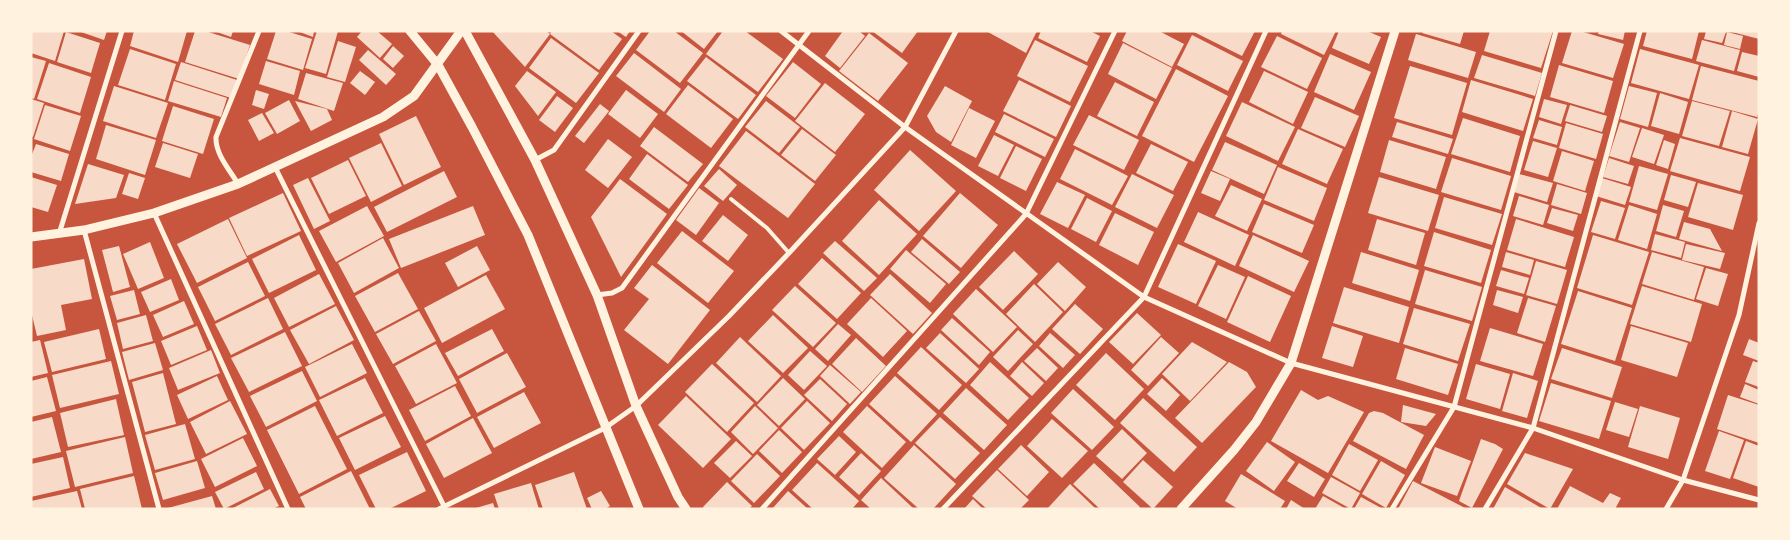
<svg xmlns="http://www.w3.org/2000/svg" width="1790" height="540" font-family="Lora,serif">
<style>
.building{fill:#f7dbc8}
.lines{fill:none;stroke-linecap:round;stroke-linejoin:round}
.service{stroke:#fff3e0;stroke-width:4}
.minor{stroke:#fff3e0;stroke-width:5}
.tertiary{stroke:#fff3e0;stroke-width:9}
</style>
<rect width="100%" height="100%" fill="#c8553d"/>
<g class="building">
<path d="M31 31H64L55 61 31 53Z"/>
<path d="M78 31H107L104 40Z"/>
<path d="M134 31H187L178 62 130 46Z"/>
<path d="M195 31H205L250 45 239 79 185 62Z"/>
<path d="M214 31H233L231 37Z"/>
<path d="M276 31H286L312 39 303 70 267 59Z"/>
<path d="M297 31H314L313 37Z"/>
<path d="M317 31H338L326 74 305 68Z"/>
<path d="M362 31H377L392 44 380 58 357 37Z"/>
<path d="M492 31H546L550 34 525 67Z"/>
<path d="M552 31H611L622 39 599 70 550 34Z"/>
<path d="M617 31H630L626 37Z"/>
<path d="M650 31H674L703 53 680 83 636 50Z"/>
<path d="M681 31H718L704 49Z"/>
<path d="M723 31H745L783 59 758 92 706 54Z"/>
<path d="M843 31H859L865 36 840 68 825 56Z"/>
<path d="M872 31H918L902 53Z"/>
<path d="M986 31H1037L1026 53Z"/>
<path d="M1041 31H1090L1100 36 1087 62 1038 38Z"/>
<path d="M1127 31H1159L1184 44 1172 67 1122 41Z"/>
<path d="M1192 31H1255L1242 56Z"/>
<path d="M1282 31H1336L1324 55 1281 34Z"/>
<path d="M1339 31H1367L1381 37 1369 64 1332 48Z"/>
<path d="M1423 31H1464L1460 44 1422 33Z"/>
<path d="M1490 31H1553L1541 68 1484 51Z"/>
<path d="M1572 31H1580L1624 44 1613 78 1562 63Z"/>
<path d="M1599 31H1625L1623 40 1598 34Z"/>
<path d="M1647 31H1699L1692 59 1643 46Z"/>
<path d="M1706 31 1726 32 1722 43 1704 39Z"/>
<path d="M1759 31V39L1732 32V31Z"/>
<path d="M66 32 100 43 91 73 57 62Z"/>
<path d="M1727 32 1743 36 1740 49 1724 45Z"/>
<path d="M869 33 908 63 878 101 839 71Z"/>
<path d="M1416 34 1476 52 1468 78 1408 60Z"/>
<path d="M1192 35 1243 61 1228 91 1177 65Z"/>
<path d="M1277 36 1322 58 1307 89 1261 67Z"/>
<path d="M551 38 599 73 576 103 529 68Z"/>
<path d="M1035 40 1088 66 1070 102 1017 76Z"/>
<path d="M1702 40 1740 50 1734 71 1696 61Z"/>
<path d="M338 41 356 47 345 82 327 77Z"/>
<path d="M1123 43 1172 68 1156 99 1108 74Z"/>
<path d="M393 46 404 56 393 68 383 59Z"/>
<path d="M130 49 176 64 165 100 118 85Z"/>
<path d="M1640 49 1699 65 1689 99 1631 83Z"/>
<path d="M368 50 396 74 386 85 359 60Z"/>
<path d="M1742 52 1759 56V77L1737 71Z"/>
<path d="M634 53 681 89 664 112 616 76Z"/>
<path d="M1330 54 1371 72 1354 110 1314 92Z"/>
<path d="M1482 55 1542 73 1535 96 1474 78Z"/>
<path d="M31 57 46 61 34 99 31 98Z"/>
<path d="M706 57 756 95 738 119 687 81Z"/>
<path d="M266 61 300 71 294 95 259 84Z"/>
<path d="M181 62 237 80 231 98 175 80Z"/>
<path d="M793 62 821 84 795 118 766 96Z"/>
<path d="M49 63 91 77 80 113 37 99Z"/>
<path d="M1559 65 1613 81 1604 113 1550 97Z"/>
<path d="M1410 66 1467 83 1452 135 1394 118Z"/>
<path d="M1701 66 1759 81V111L1757 117 1692 100Z"/>
<path d="M1176 69 1228 96 1194 162 1142 136Z"/>
<path d="M360 71 375 82 365 95 350 83Z"/>
<path d="M527 71 556 92 538 116 515 86Z"/>
<path d="M1264 71 1308 92 1293 124 1249 102Z"/>
<path d="M306 73 343 83 334 111 298 99Z"/>
<path d="M1019 80 1071 106 1056 137 1003 111Z"/>
<path d="M1471 80 1533 99 1523 131 1462 112Z"/>
<path d="M174 81 227 98 221 117 168 101Z"/>
<path d="M1115 82 1154 102 1137 136 1097 116Z"/>
<path d="M825 83 865 114 835 152 795 121Z"/>
<path d="M688 85 733 119 711 148 666 114Z"/>
<path d="M114 86 168 103 156 138 103 121Z"/>
<path d="M945 86 972 101 951 142 936 132 927 116Z"/>
<path d="M1629 86 1657 93 1648 127 1620 119Z"/>
<path d="M256 90 269 94 264 109 252 105Z"/>
<path d="M626 90 658 114 640 138 608 114Z"/>
<path d="M1660 93 1688 102 1679 134 1651 126Z"/>
<path d="M557 96 573 108 555 132 539 120Z"/>
<path d="M1315 97 1359 116 1345 147 1301 128Z"/>
<path d="M31 99 44 103 33 137 31 136Z"/>
<path d="M1544 99 1567 105 1561 124 1539 117Z"/>
<path d="M289 100 300 121 277 134 265 113Z"/>
<path d="M295 101 327 109 332 120 311 131Z"/>
<path d="M766 101 800 127 779 153 745 127Z"/>
<path d="M1692 101 1730 111 1719 146 1682 136Z"/>
<path d="M1242 102 1295 127 1278 161 1226 136Z"/>
<path d="M600 104 609 111 584 143 575 136Z"/>
<path d="M45 105 81 116 70 151 34 139Z"/>
<path d="M1570 105 1607 116 1602 132 1565 121Z"/>
<path d="M173 106 214 119 203 154 162 141Z"/>
<path d="M969 108 995 121 976 158 951 145Z"/>
<path d="M1732 111 1758 119 1748 154 1722 147Z"/>
<path d="M262 113 274 133 259 141 248 120Z"/>
<path d="M1004 114 1054 139 1045 157 995 132Z"/>
<path d="M1089 115 1139 140 1124 170 1073 145Z"/>
<path d="M416 116 441 167 404 185 379 134Z"/>
<path d="M1463 118 1520 136 1510 172 1451 154Z"/>
<path d="M1539 120 1562 127 1557 145 1533 138Z"/>
<path d="M1397 122 1453 139 1448 154 1392 137Z"/>
<path d="M1620 122 1640 128 1629 162 1609 156Z"/>
<path d="M1566 123 1603 134 1596 159 1559 148Z"/>
<path d="M106 125 156 140 145 175 96 159Z"/>
<path d="M654 127 703 164 688 182 640 146Z"/>
<path d="M1642 128 1664 135 1654 164 1632 157Z"/>
<path d="M802 129 836 155 815 181 781 155Z"/>
<path d="M1298 129 1343 149 1327 184 1282 164Z"/>
<path d="M746 131 815 184 788 218 719 166Z"/>
<path d="M994 135 1014 145 998 176 978 166Z"/>
<path d="M1680 138 1750 157 1740 191 1670 171Z"/>
<path d="M608 139 632 157 608 188 585 170Z"/>
<path d="M1389 140 1446 157 1436 189 1380 172Z"/>
<path d="M1664 140 1675 144 1668 169 1656 165Z"/>
<path d="M1533 141 1557 148 1548 177 1524 170Z"/>
<path d="M1225 142 1277 165 1264 194 1212 170Z"/>
<path d="M163 143 198 154 190 178 155 167Z"/>
<path d="M381 143 402 186 371 202 349 158Z"/>
<path d="M36 144 69 154 61 181 31 172V157Z"/>
<path d="M1151 144 1188 162 1173 191 1136 173Z"/>
<path d="M1016 146 1042 159 1026 191 1000 178Z"/>
<path d="M1075 149 1128 176 1112 205 1060 179Z"/>
<path d="M910 150 956 191 919 231 874 190Z"/>
<path d="M1562 151 1594 161 1585 191 1553 181Z"/>
<path d="M647 154 688 185 669 209 629 179Z"/>
<path d="M1452 158 1511 176 1501 210 1441 192Z"/>
<path d="M1609 158 1634 166 1628 184 1603 177Z"/>
<path d="M348 160 366 196 329 214 311 178Z"/>
<path d="M88 164 124 175 116 198 75 204Z"/>
<path d="M1639 166 1668 174 1657 210 1629 202Z"/>
<path d="M1278 167 1327 188 1314 221 1264 200Z"/>
<path d="M719 169 737 185 723 201 704 186Z"/>
<path d="M444 171 457 197 387 232 374 207Z"/>
<path d="M1211 171 1230 179 1220 201 1201 193Z"/>
<path d="M129 173 145 178 138 199 122 194Z"/>
<path d="M1132 174 1174 195 1157 228 1115 207Z"/>
<path d="M1519 174 1553 183 1547 202 1514 192Z"/>
<path d="M1671 175 1696 182 1688 207 1664 200Z"/>
<path d="M31 177 57 185 48 212 31 207Z"/>
<path d="M1379 177 1439 195 1428 231 1368 213Z"/>
<path d="M308 178 330 221 314 229 293 185Z"/>
<path d="M1602 178 1631 187 1625 205 1596 196Z"/>
<path d="M620 179 667 214 621 277 591 217Z"/>
<path d="M1057 182 1085 195 1068 228 1040 214Z"/>
<path d="M1698 183 1743 195 1733 230 1688 217Z"/>
<path d="M1557 184 1587 193 1581 214 1551 205Z"/>
<path d="M1231 185 1262 199 1247 231 1215 216Z"/>
<path d="M699 188 719 203 696 235 676 220Z"/>
<path d="M283 193 301 231 247 256 229 218Z"/>
<path d="M960 193 998 225 961 268 923 236Z"/>
<path d="M1519 196 1549 205 1543 225 1513 216Z"/>
<path d="M1444 197 1502 214 1492 245 1435 228Z"/>
<path d="M1087 198 1112 211 1096 242 1071 229Z"/>
<path d="M879 200 917 234 879 275 842 241Z"/>
<path d="M1601 201 1625 208 1615 239 1591 232Z"/>
<path d="M1264 204 1314 225 1302 253 1252 232Z"/>
<path d="M1629 205 1657 214 1647 249 1618 240Z"/>
<path d="M1663 205 1684 211 1676 237 1656 231Z"/>
<path d="M367 206 384 236 336 262 319 231Z"/>
<path d="M473 206 485 235 401 268 389 239Z"/>
<path d="M1552 208 1578 215 1573 231 1547 223Z"/>
<path d="M1198 212 1249 235 1235 266 1184 242Z"/>
<path d="M1115 213 1154 232 1138 265 1099 245Z"/>
<path d="M723 215 748 235 728 261 702 241Z"/>
<path d="M228 219 247 258 197 283 177 244Z"/>
<path d="M1377 219 1425 233 1416 265 1368 250Z"/>
<path d="M1516 219 1574 237 1565 267 1507 250Z"/>
<path d="M1684 222 1710 229 1722 251 1679 239Z"/>
<path d="M682 231 734 271 708 303 657 263Z"/>
<path d="M1434 232 1491 250 1481 283 1424 266Z"/>
<path d="M1655 234 1685 242 1681 258 1651 250Z"/>
<path d="M299 235 316 270 269 293 252 259Z"/>
<path d="M1253 235 1309 261 1294 292 1239 266Z"/>
<path d="M1593 235 1649 252 1632 305 1577 288Z"/>
<path d="M383 238 399 268 354 293 338 263Z"/>
<path d="M922 239 960 272 949 284 911 252Z"/>
<path d="M835 241 877 278 864 291 823 253Z"/>
<path d="M150 242 164 278 138 289 123 254Z"/>
<path d="M1178 244 1216 261 1196 304 1158 287Z"/>
<path d="M1686 244 1725 253 1720 269 1682 260Z"/>
<path d="M119 246 130 287 113 292 102 250Z"/>
<path d="M477 246 490 270 458 287 445 263Z"/>
<path d="M906 250 946 284 930 303 890 269Z"/>
<path d="M1014 251 1038 274 1003 310 979 287Z"/>
<path d="M1361 252 1419 270 1410 301 1352 283Z"/>
<path d="M1506 252 1534 260 1530 275 1502 267Z"/>
<path d="M1652 252 1704 267 1694 300 1642 284Z"/>
<path d="M822 258 861 293 837 319 798 284Z"/>
<path d="M84 259 92 299 61 305 66 330 37 336 31 311V269Z"/>
<path d="M1536 261 1567 270 1557 304 1526 295Z"/>
<path d="M248 262 265 296 215 321 198 287Z"/>
<path d="M1058 262 1086 287 1065 311 1037 284Z"/>
<path d="M652 265 710 310 668 364 624 330 649 299 634 288Z"/>
<path d="M1218 265 1245 277 1226 319 1198 306Z"/>
<path d="M1706 268 1728 274 1718 306 1696 299Z"/>
<path d="M1425 270 1482 287 1472 321 1415 304Z"/>
<path d="M1501 270 1529 278 1524 294 1496 286Z"/>
<path d="M398 273 418 309 375 332 355 296Z"/>
<path d="M319 274 335 304 289 327 274 298Z"/>
<path d="M890 274 932 313 913 334 870 295Z"/>
<path d="M486 275 505 309 442 343 424 308Z"/>
<path d="M1248 276 1291 296 1270 342 1227 322Z"/>
<path d="M171 279 179 300 150 312 141 292Z"/>
<path d="M1034 284 1063 312 1035 342 1006 314Z"/>
<path d="M795 286 836 323 813 347 772 310Z"/>
<path d="M1642 286 1702 304 1691 342 1630 324Z"/>
<path d="M1344 287 1409 307 1399 343 1333 323Z"/>
<path d="M976 289 1017 327 993 352 953 314Z"/>
<path d="M134 290 140 314 117 320 110 296Z"/>
<path d="M1497 290 1523 297 1518 313 1493 305Z"/>
<path d="M1578 291 1632 308 1615 361 1561 344Z"/>
<path d="M268 298 283 329 231 355 215 324Z"/>
<path d="M871 298 907 331 883 357 847 324Z"/>
<path d="M1528 298 1556 306 1545 342 1517 333Z"/>
<path d="M184 301 194 324 163 337 153 315Z"/>
<path d="M1075 304 1103 329 1080 354 1052 329Z"/>
<path d="M336 306 354 340 309 364 290 330Z"/>
<path d="M1414 308 1470 324 1458 361 1403 344Z"/>
<path d="M419 311 436 341 393 364 376 334Z"/>
<path d="M1137 313 1161 335 1133 364 1109 342Z"/>
<path d="M146 315 153 341 123 349 117 323Z"/>
<path d="M773 315 808 348 783 373 748 341Z"/>
<path d="M952 318 990 352 979 365 941 330Z"/>
<path d="M838 324 851 335 828 361 815 349Z"/>
<path d="M197 326 207 350 171 365 161 341Z"/>
<path d="M1332 326 1363 336 1353 367 1322 358Z"/>
<path d="M1631 326 1688 343 1677 377 1621 360Z"/>
<path d="M1490 328 1543 344 1533 376 1480 361Z"/>
<path d="M99 329 106 359 52 372 44 342Z"/>
<path d="M492 329 504 351 458 376 445 353Z"/>
<path d="M1018 330 1033 344 1008 371 993 357Z"/>
<path d="M285 332 302 366 249 392 231 358Z"/>
<path d="M940 333 979 369 966 383 926 348Z"/>
<path d="M1050 333 1075 355 1063 368 1039 346Z"/>
<path d="M740 337 781 376 757 402 716 363Z"/>
<path d="M1161 337 1179 353 1148 386 1131 370Z"/>
<path d="M856 338 886 366 862 392 832 364Z"/>
<path d="M1749 339 1759 343V361L1743 355Z"/>
<path d="M40 340 48 373 31 377V342Z"/>
<path d="M1192 342 1227 362 1190 401 1162 374Z"/>
<path d="M155 343 163 370 129 380 122 352Z"/>
<path d="M352 344 367 373 320 397 305 367Z"/>
<path d="M436 344 457 383 416 404 395 366Z"/>
<path d="M921 347 962 385 939 410 897 373Z"/>
<path d="M1037 348 1058 368 1046 381 1024 361Z"/>
<path d="M1405 348 1458 364 1448 395 1396 379Z"/>
<path d="M1562 348 1622 367 1612 398 1551 379Z"/>
<path d="M211 350 220 373 178 390 169 368Z"/>
<path d="M810 351 827 366 804 390 788 375Z"/>
<path d="M507 353 526 387 477 413 459 379Z"/>
<path d="M1106 353 1144 389 1115 420 1076 385Z"/>
<path d="M111 361 119 394 60 408 52 375Z"/>
<path d="M1753 361 1759 363V387L1745 382Z"/>
<path d="M990 362 1029 398 1008 420 970 385Z"/>
<path d="M1022 362 1044 383 1032 396 1010 376Z"/>
<path d="M1229 362 1247 372 1256 387 1202 443 1175 418Z"/>
<path d="M712 364 754 403 727 432 685 392Z"/>
<path d="M1476 364 1510 374 1500 409 1466 399Z"/>
<path d="M830 365 861 392 850 404 820 376Z"/>
<path d="M302 371 317 401 266 427 250 396Z"/>
<path d="M163 373 176 424 145 432 132 382Z"/>
<path d="M1513 373 1538 381 1527 418 1502 411Z"/>
<path d="M217 376 228 400 188 419 177 395Z"/>
<path d="M895 376 937 414 911 442 869 404Z"/>
<path d="M47 377 56 411 31 417V381Z"/>
<path d="M365 378 383 413 337 436 319 400Z"/>
<path d="M783 378 805 399 779 426 757 405Z"/>
<path d="M1162 378 1180 395 1166 411 1147 394Z"/>
<path d="M820 379 847 404 832 421 804 395Z"/>
<path d="M1551 383 1611 401 1599 439 1539 421Z"/>
<path d="M1745 384 1759 390V404L1740 397Z"/>
<path d="M455 386 471 416 425 441 409 410Z"/>
<path d="M966 388 1007 425 984 450 943 413Z"/>
<path d="M1073 389 1114 427 1092 450 1051 413Z"/>
<path d="M1301 390 1318 400 1328 396 1364 412 1328 473 1271 441Z"/>
<path d="M524 392 541 423 494 448 477 417Z"/>
<path d="M1728 395 1759 405V443L1717 429Z"/>
<path d="M686 396 731 439 703 468 658 425Z"/>
<path d="M1143 398 1197 447 1174 472 1120 423Z"/>
<path d="M116 399 124 435 68 447 60 413Z"/>
<path d="M230 401 247 434 206 454 190 422Z"/>
<path d="M807 401 830 423 804 450 781 428Z"/>
<path d="M1615 402 1638 409 1629 437 1606 430Z"/>
<path d="M1403 405 1436 414 1426 426 1401 422Z"/>
<path d="M315 406 347 469 299 494 267 430Z"/>
<path d="M755 406 778 428 753 454 731 432Z"/>
<path d="M867 406 906 442 882 468 843 432Z"/>
<path d="M1640 406 1680 418 1668 459 1628 447Z"/>
<path d="M1374 411 1383 413 1424 435 1406 469 1353 441 1369 413Z"/>
<path d="M385 416 401 447 355 470 339 438Z"/>
<path d="M52 417 61 452 31 459V422Z"/>
<path d="M940 417 980 453 955 479 915 443Z"/>
<path d="M473 418 492 453 444 478 426 444Z"/>
<path d="M1052 419 1088 451 1062 478 1027 446Z"/>
<path d="M185 424 195 459 155 470 145 435Z"/>
<path d="M1122 429 1147 453 1122 479 1096 456Z"/>
<path d="M779 430 802 452 782 473 759 451Z"/>
<path d="M1719 431 1744 440 1730 479 1705 471Z"/>
<path d="M839 436 856 452 835 475 817 459Z"/>
<path d="M125 437 133 473 75 487 66 451Z"/>
<path d="M243 438 257 466 215 487 201 459Z"/>
<path d="M1481 439 1495 444 1503 449 1472 508 1459 501Z"/>
<path d="M736 441 752 456 730 478 714 463Z"/>
<path d="M1746 441 1759 446V487L1733 478Z"/>
<path d="M1267 442 1295 462 1274 491 1246 471Z"/>
<path d="M1349 444 1378 460 1360 491 1332 475Z"/>
<path d="M914 445 956 484 933 509H919L884 478Z"/>
<path d="M1021 445 1049 472 1027 496 998 469Z"/>
<path d="M1435 447 1471 461 1457 496 1421 483Z"/>
<path d="M407 452 426 491 389 509H376L359 475Z"/>
<path d="M861 453 881 471 859 495 839 477Z"/>
<path d="M1525 453 1573 469 1550 509 1507 484Z"/>
<path d="M757 454 780 476 754 503 731 481Z"/>
<path d="M63 457 70 488 31 497V464Z"/>
<path d="M1143 460 1173 487 1153 509 1123 482Z"/>
<path d="M197 461 205 488 163 500 155 473Z"/>
<path d="M1381 461 1405 475 1386 508 1362 494Z"/>
<path d="M817 463 859 501 852 509H813L792 490Z"/>
<path d="M1094 463 1140 507 1139 509H1100L1073 484Z"/>
<path d="M1299 463 1325 479 1314 497 1287 481Z"/>
<path d="M997 470 1029 500 1020 509H987L972 496Z"/>
<path d="M351 471 370 509H306L300 497Z"/>
<path d="M256 472 264 489 224 509 215 492Z"/>
<path d="M574 472 587 509H543L535 485Z"/>
<path d="M1241 474 1285 501 1280 509H1238L1225 501Z"/>
<path d="M134 476 142 509H85L80 489Z"/>
<path d="M1331 477 1360 493 1351 509 1322 493Z"/>
<path d="M881 478 914 509H871L861 500Z"/>
<path d="M1413 481 1467 509H1398Z"/>
<path d="M727 482 752 506 749 509H704L703 507Z"/>
<path d="M531 483 539 509H499L494 494Z"/>
<path d="M1070 484 1096 509H1047Z"/>
<path d="M1570 486 1603 503 1610 493 1621 498 1615 509H1557Z"/>
<path d="M1505 487 1543 509H1493Z"/>
<path d="M270 489 279 506 272 509H231Z"/>
<path d="M77 491 82 509H31V501Z"/>
<path d="M601 491 610 506 605 509H592L587 498Z"/>
<path d="M788 491 808 509H772Z"/>
<path d="M212 496 216 509H168V508Z"/>
<path d="M1323 496 1346 509H1315Z"/>
<path d="M1361 497 1383 509H1354Z"/>
<path d="M973 499 983 509H964Z"/>
<path d="M1291 500 1305 509H1286Z"/>
<path d="M493 503 495 509H476V508Z"/>
</g>
<g class="lines">
<path class="service" d="M731 199 767 228 789 253"/>
<g class="minor">
<path d="M781 31 905 127 1144 297 1291 363 1533 428 1683 480 1759 500"/>
<path d="M535 160 554 150 639 31"/>
<path d="M275 167 445 508"/>
<path d="M238 184C230 170 215 154 216 137L259 31"/>
<path d="M154 213 288 509"/>
<path d="M84 230 159 509"/>
<path d="M59 234 122 31"/>
<path d="M597 295 612 293 622 288 809 31"/>
<path d="M439 509 605 428 636 406 729 316 789 253 905 127 956 31"/>
<path d="M762 509 1026 214 1115 31"/>
<path d="M943 509 1144 297 1266 31"/>
<path d="M1392 509 1454 407 1556 31"/>
<path d="M1485 509 1533 428 1640 31"/>
<path d="M1666 509 1683 480 1739 315 1759 223"/>
</g>
<g class="tertiary">
<path d="M410 31 438 65 472 127 528 235 639 509"/>
<path d="M465 31 535 160 597 295 636 406 678 497 686 509"/>
<path d="M31 237 84 230 154 213 238 184 383 117 414 96 461 31"/>
<path d="M1181 509 1234 450 1256 422 1291 363 1395 31"/>
</g>
</g>
<rect width="1790" height="540" fill="none" stroke="#fff3e0" stroke-width="65"/>
</svg>
